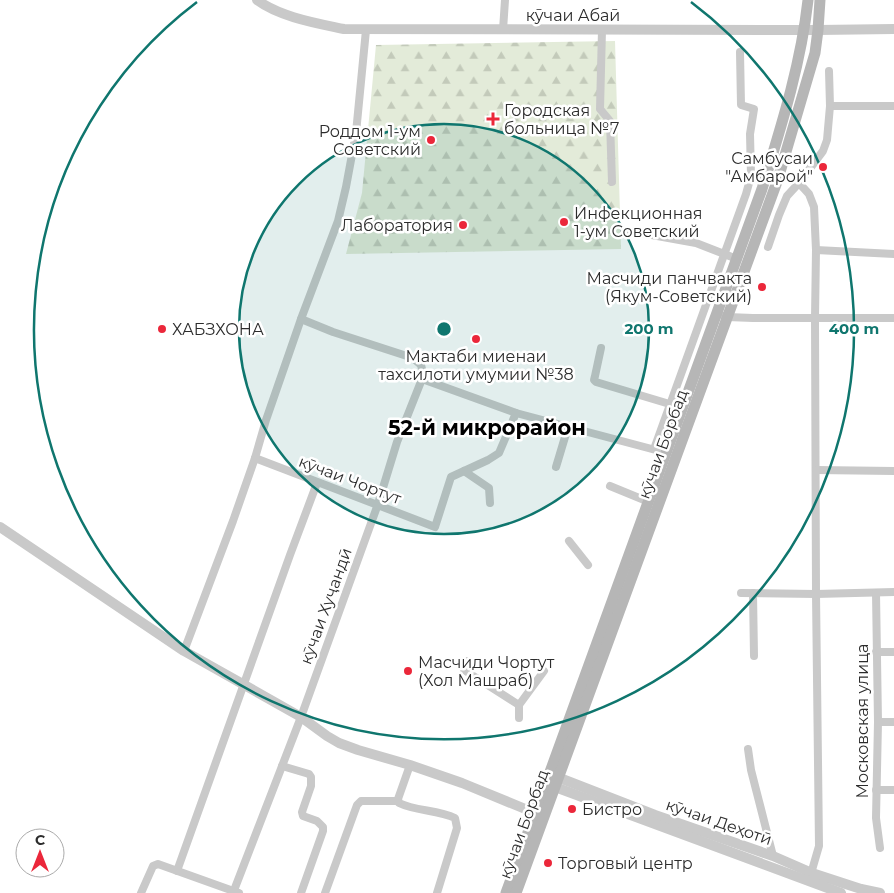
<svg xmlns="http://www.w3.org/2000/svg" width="894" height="893" font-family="Montserrat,sans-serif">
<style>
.forest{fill:url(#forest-firs)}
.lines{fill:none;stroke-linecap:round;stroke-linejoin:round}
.minor{stroke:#c9c9c9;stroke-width:8}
.tertiary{stroke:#c9c9c9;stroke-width:10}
.secondary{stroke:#b6b6b6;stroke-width:11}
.ring{fill:none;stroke:#0f766e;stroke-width:2.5}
.poi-dot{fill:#eb273a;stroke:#fff;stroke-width:2}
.labels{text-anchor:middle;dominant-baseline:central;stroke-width:5;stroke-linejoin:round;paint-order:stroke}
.street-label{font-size:16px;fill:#2c2c2c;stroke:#fff}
.poi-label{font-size:16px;fill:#2c2c2c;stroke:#fff;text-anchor:start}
.district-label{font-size:21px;font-weight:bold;fill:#000;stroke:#fff}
.centre{fill:#0f766e;stroke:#fff;stroke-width:2.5}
.ring-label{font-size:15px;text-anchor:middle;font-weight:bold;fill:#0f766e;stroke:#fff;stroke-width:5;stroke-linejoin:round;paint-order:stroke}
</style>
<defs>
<pattern id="forest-firs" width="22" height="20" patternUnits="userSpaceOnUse" patternTransform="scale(1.25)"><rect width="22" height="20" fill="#e3ebd9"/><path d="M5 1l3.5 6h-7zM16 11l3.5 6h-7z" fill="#c3caba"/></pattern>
</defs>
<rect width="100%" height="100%" fill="#fff"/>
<path class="forest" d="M615 41 621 249 346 254 362 193 376 45Z"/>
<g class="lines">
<g class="minor">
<path d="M503 30 505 0"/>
<path d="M602 30 600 109 610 121 612 182"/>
<path d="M830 106H894"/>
<path d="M799 183 809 194 814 207 816 250 815 318 816 594 819 846 810 877"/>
<path d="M624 230 696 243 737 259"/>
<path d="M768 247 779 215 787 196 799 183 823 151 827 140 830 106 829 71"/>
<path d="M816 250 894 254"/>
<path d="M724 316 727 317 753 318H894"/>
<path d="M601 348 595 376 594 380 596 382 683 408"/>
<path d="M422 379 516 413 667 453"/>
<path d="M654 449 746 194 751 176 750 134 754 109 741 105 740 52"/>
<path d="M255 458 435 527 451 477 488 460 499 453 516 413"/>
<path d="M556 467 568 427"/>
<path d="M816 470 894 471"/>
<path d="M464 471 489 488 490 503"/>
<path d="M610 486 649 502"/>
<path d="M569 541 588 565"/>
<path d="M741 593 816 594 894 592"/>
<path d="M753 593 754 656"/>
<path d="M876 593 878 722 876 818 880 848"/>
<path d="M184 651 233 521 255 458 266 420 301 319 338 221 346 187 356 133 366 30"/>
<path d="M876 652H894"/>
<path d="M466 661 464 670 519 705V718"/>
<path d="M519 705 544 671"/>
<path d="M878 722H894"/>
<path d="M748 749 751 770 773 856"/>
<path d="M410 765 398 799 399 803C415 811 438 810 455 818L457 828 437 893"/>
<path d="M282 766 309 774 311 777V786L302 812 303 816 317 821 323 827V831L301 893"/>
<path d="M876 790H894"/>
<path d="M177 871 290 555 317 483"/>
<path d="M141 893 153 866 158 864 239 893"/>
<path d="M233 893 301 717 378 504 397 442 422 379V369L421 365 413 358 333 332 301 319"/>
<path d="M325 893 357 805 361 801H398"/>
</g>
<g class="tertiary">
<path d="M257 0C280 17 316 23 344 29L818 30 894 29"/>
<path d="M0 527 184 651 301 717 327 736 339 743 358 750 410 765 462 783 535 813"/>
<path d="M552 775 655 815 773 856 812 873 861 889 880 893"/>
<path d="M547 784 841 893"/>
</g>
<g class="secondary">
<path d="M506 893 762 189C781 127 801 64 808 0"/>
<path d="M516 893 778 179 815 53 818 30 820 0"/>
</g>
</g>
<circle cx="444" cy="329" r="205" fill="#0f766e" fill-opacity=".12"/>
<g class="ring">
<circle cx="444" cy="329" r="205"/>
<path d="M691 2A410 410 0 1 1 197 2"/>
</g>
<g class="poi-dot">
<path d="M490.5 111.5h5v5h5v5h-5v5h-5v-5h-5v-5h5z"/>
<circle cx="431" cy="140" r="5"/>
<circle cx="823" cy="167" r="5"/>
<circle cx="564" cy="222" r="5"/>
<circle cx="463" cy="225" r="5"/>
<circle cx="762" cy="287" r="5"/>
<circle cx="162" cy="329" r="5"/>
<circle cx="476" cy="339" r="5"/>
<circle cx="408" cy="671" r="5"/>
<circle cx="572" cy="809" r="5"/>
<circle cx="548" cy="863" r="5"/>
</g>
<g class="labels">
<g class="street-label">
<text x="573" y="15">кӯчаи Абаӣ</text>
<text transform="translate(663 444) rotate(-70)">кӯчаи Борбад</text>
<text transform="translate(350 480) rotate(21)">кӯчаи Чортут</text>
<text transform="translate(326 606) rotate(-70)">кӯчаи Хуҷандӣ</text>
<text transform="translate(862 721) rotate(-90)">Московская улица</text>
<text transform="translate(719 822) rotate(19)">кӯчаи Деҳотӣ</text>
<text transform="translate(524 824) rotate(-70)">кӯчаи Борбад</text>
</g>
<g class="poi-label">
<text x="504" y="110">Городская<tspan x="504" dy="18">больница №7</tspan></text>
<text x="421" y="131" text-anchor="end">Роддом 1-ум<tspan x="421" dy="18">Советский</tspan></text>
<text x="813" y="158" text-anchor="end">Самбусаи<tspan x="813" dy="18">"Амбарой"</tspan></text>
<text x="574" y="213">Инфекционная<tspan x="574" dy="18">1-ум Советский</tspan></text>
<text x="453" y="225" text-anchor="end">Лаборатория</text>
<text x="752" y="278" text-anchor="end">Масчиди панчвакта<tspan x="752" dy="18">(Якум-Советский)</tspan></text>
<text x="172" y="329">ХАБЗХОНА</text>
<text x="476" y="356" text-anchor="middle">Мактаби миенаи<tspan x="476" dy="18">тахсилоти умумии №38</tspan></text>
<text x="418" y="662">Масчиди Чортут<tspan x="418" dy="18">(Хол Машраб)</tspan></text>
<text x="582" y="809">Бистро</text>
<text x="558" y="863">Торговый центр</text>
</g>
<g class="district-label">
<text x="487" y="427">52-й микрорайон</text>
</g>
</g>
<circle cx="444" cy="329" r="8" class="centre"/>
<g class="ring-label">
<text x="649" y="334">200 m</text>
<text x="854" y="334">400 m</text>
</g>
<g transform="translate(40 853)"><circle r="24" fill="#ffffff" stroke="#ababab"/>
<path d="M0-4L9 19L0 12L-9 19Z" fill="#eb273a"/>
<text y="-8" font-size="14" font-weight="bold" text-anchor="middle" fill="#2c2c2c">С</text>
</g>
</svg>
